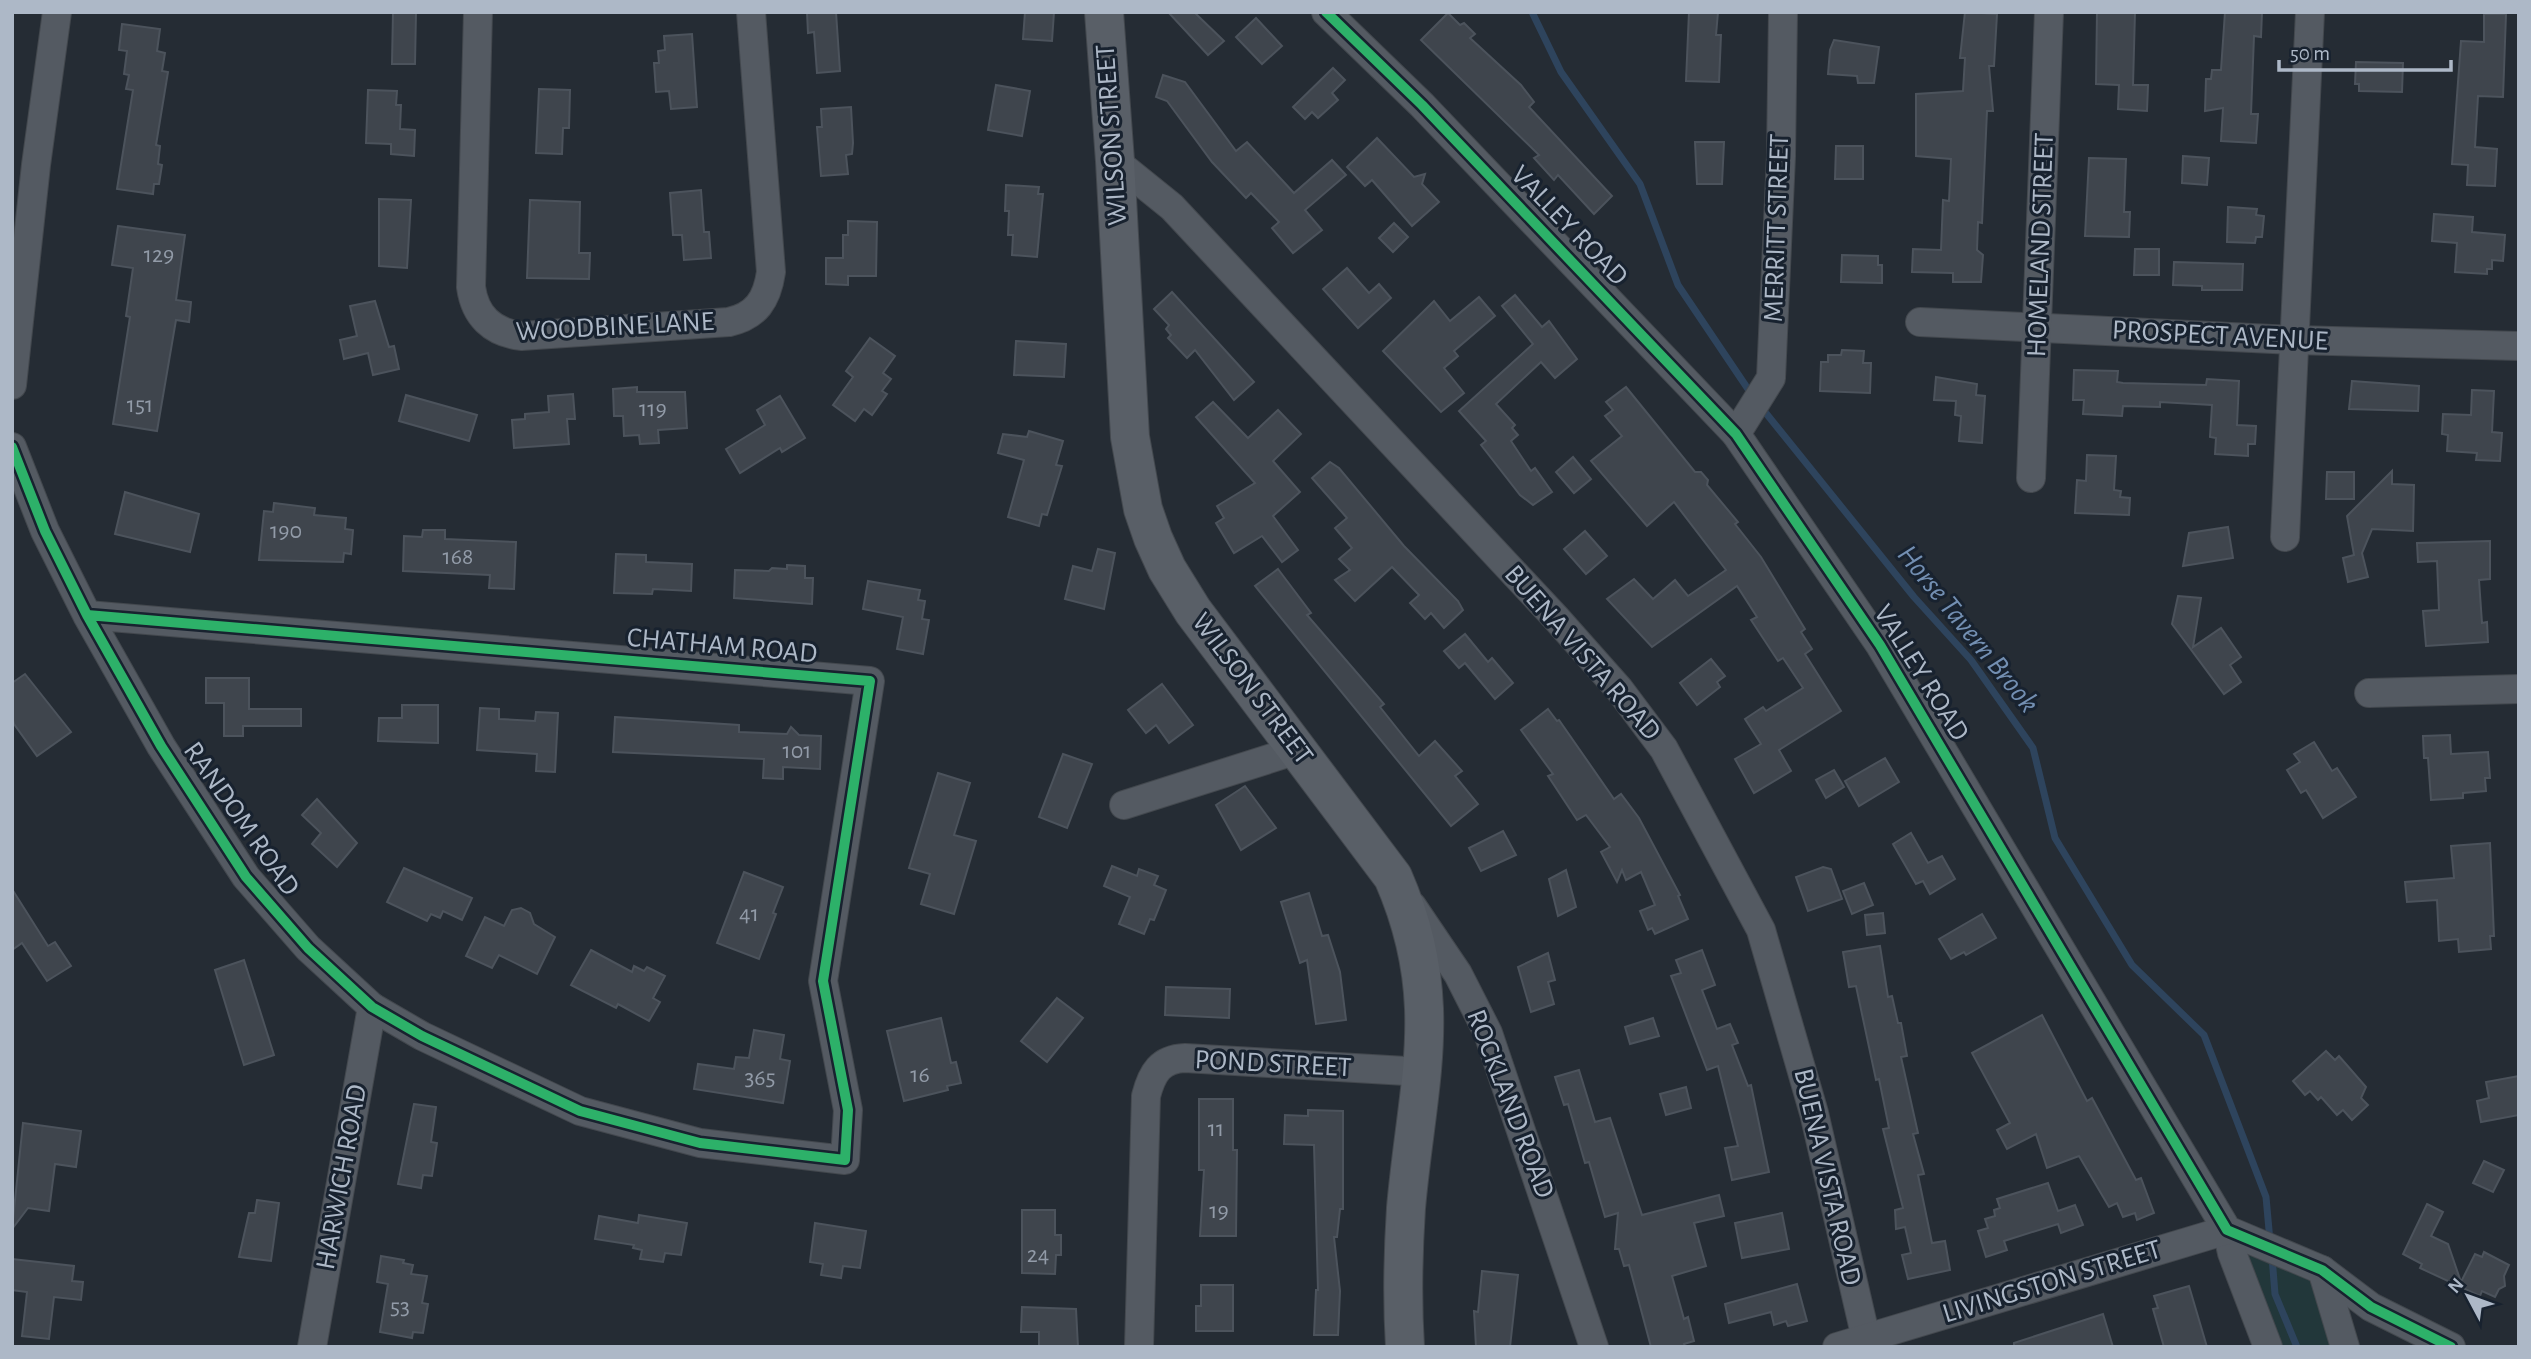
<svg xmlns="http://www.w3.org/2000/svg" width="2531" height="1359" font-family="'Alegreya Sans',sans-serif">
<style>
.green{fill:#22373a}
.lines{fill:none;stroke-linecap:round;stroke-linejoin:round}
.stream{stroke:#2e445d;stroke-width:7}
.building{fill:#3f454d;stroke:#4c535c;stroke-width:2}
.street-casing{stroke:#43484e;stroke-width:30}
.secondary-casing{stroke:#43484e;stroke-width:40}
.street{stroke:#545a62;stroke-width:28}
.secondary{stroke:#595f67;stroke-width:38}
.cycleway-casing{stroke:#18222f;stroke-width:15}
.cycleway{stroke:#2db169;stroke-width:10}
.labels{text-anchor:middle;dominant-baseline:central;stroke-width:6;stroke-linejoin:round;paint-order:stroke}
.number-label{font-size:24px;fill:#929ba8}
.street-label{font-size:28px;fill:#adb8c7;stroke:#18222f}
.water-label{font-size:30px;font-style:italic;fill:#738fb2;stroke:#18222f}
</style>
<rect width="100%" height="100%" fill="#252c34"/>
<path class="green" d="M2247 1255 2310 1274 2337 1347H2281Z"/>
<g class="lines">
<g class="stream">
<path d="M1532 12 1561 72 1640 184 1678 285 1752 395"/>
<path d="M1761 407 1914 597 1971 660 2033 748 2055 838 2132 965 2204 1035 2266 1197 2270 1241"/>
<path d="M2272 1257 2275 1294 2297 1347"/>
</g>
</g>
<g class="building">
<path d="M393 12H416L415 64H392Z"/>
<path d="M807 12H836L840 71 817 73 814 32 808 33Z"/>
<path d="M1025 12H1054L1052 41 1023 39Z"/>
<path d="M1168 12H1194L1224 41 1208 55Z"/>
<path d="M1689 12H1718L1716 35H1721L1719 82 1686 81Z"/>
<path d="M1965 12 1997 14 1994 66H1989L1993 111H1987L1982 223 1978 222 1977 250 1983 255 1981 282H1953V273L1912 272 1913 249 1941 250 1943 200 1949 201 1951 159 1916 156V94L1963 91 1965 58H1960Z"/>
<path d="M2097 12H2135L2133 85H2148L2147 111 2118 109 2119 85 2096 84Z"/>
<path d="M2225 12H2262L2261 37 2254 36 2251 114H2258L2256 143 2221 141 2223 108 2205 111 2206 79H2211L2212 70H2221Z"/>
<path d="M1448 13 1460 25 1464 23 1475 34 1470 38 1521 85 1534 102 1529 107 1612 196 1594 214 1558 175 1554 180 1534 158 1539 155 1421 40Z"/>
<path d="M2484 14H2506L2503 97 2478 96 2475 147 2497 149 2495 186 2467 185 2468 165 2452 164 2461 41 2484 42Z"/>
<path d="M1256 18 1282 46 1262 64 1236 37Z"/>
<path d="M122 24 160 29 157 51 165 53 162 71 168 72 156 145 160 146 158 164 162 165 159 184H154L153 194 117 189 133 90 126 89 129 75 124 74 127 51 119 50Z"/>
<path d="M692 34 697 107 671 109 669 91 656 92 654 63H659L658 51 665 50 664 36Z"/>
<path d="M1834 40 1879 47 1874 83H1858L1857 76 1828 74 1830 50Z"/>
<path d="M2356 62 2403 63 2402 92 2359 91V84H2355Z"/>
<path d="M1333 68 1345 80 1332 93 1338 100 1318 118 1312 112 1305 119 1293 107Z"/>
<path d="M1163 75 1185 82 1236 151 1247 142 1294 193 1332 160 1346 175 1305 210 1322 230 1293 253 1272 228 1279 222 1251 193 1246 198 1212 162 1167 101 1156 97Z"/>
<path d="M996 85 1030 91 1022 136 988 130Z"/>
<path d="M539 89 570 90 569 128H563L562 154 536 153Z"/>
<path d="M368 90 397 91 396 105H401L400 129 415 130 414 156 391 154V144L366 143Z"/>
<path d="M851 107 853 143 852 154 846 155 848 174 821 176 817 127H822L821 109Z"/>
<path d="M1377 138 1414 177 1425 174 1422 184 1439 202 1412 226 1372 180 1365 186 1347 167Z"/>
<path d="M1695 142H1724L1722 184H1697Z"/>
<path d="M1836 146H1863V179H1835Z"/>
<path d="M2183 156 2209 158 2207 185 2182 183Z"/>
<path d="M2089 158 2126 159 2124 212H2130L2129 237 2085 236Z"/>
<path d="M1006 185 1039 187 1038 194H1043L1037 257 1012 255 1013 235H1008L1009 211H1005Z"/>
<path d="M701 190 704 232H709L711 258 684 260 682 235H673L670 193Z"/>
<path d="M379 199 411 200 407 268 379 266Z"/>
<path d="M530 200 580 202 579 253H590L589 279 527 278Z"/>
<path d="M2228 207 2257 209 2256 215 2264 216 2262 237H2256L2255 243 2227 242Z"/>
<path d="M2434 214 2473 217 2472 232 2505 235 2503 261 2492 260V269H2487V274L2455 272 2457 243 2432 241Z"/>
<path d="M848 221 877 222 876 276H848V285L826 284V258H843V235H848Z"/>
<path d="M1394 223 1408 237 1393 252 1379 238Z"/>
<path d="M118 226 185 235 176 300 191 302 189 322 176 320 157 431 113 424 130 317 126 316 133 268 112 265Z"/>
<path d="M2135 249H2159V275H2134Z"/>
<path d="M1842 255 1878 256V265H1882V283L1841 282Z"/>
<path d="M2174 262 2243 264 2242 290H2202V286L2173 285Z"/>
<path d="M1347 268 1369 293 1379 284 1391 298 1358 328 1323 289Z"/>
<path d="M1172 292 1254 382 1234 400 1195 350 1187 358 1168 338 1171 335 1166 329 1169 325 1154 309Z"/>
<path d="M1515 295 1542 327 1549 321 1577 359 1555 378 1541 362 1496 404 1515 425 1512 428 1518 435 1511 441 1531 471 1535 468 1552 492 1533 505 1520 495 1481 445 1486 441 1459 411 1533 344 1502 306Z"/>
<path d="M1479 297 1495 316 1454 351 1458 356 1444 368 1464 393 1441 412 1383 351 1434 301 1450 321Z"/>
<path d="M375 301 389 347 394 346 399 369 373 375 368 353 344 359 340 340 357 336 350 306Z"/>
<path d="M870 338 895 356 883 373 891 379 882 391 887 394 872 415 864 409 855 421 833 405 853 377 846 371Z"/>
<path d="M1016 341 1066 344 1064 377 1014 375Z"/>
<path d="M1842 350 1864 351 1863 363H1871L1870 393 1820 391 1821 362H1828V355H1841Z"/>
<path d="M2074 370 2118 371 2117 382 2123 383 2206 385 2207 379 2239 381 2237 425 2256 426 2255 444H2248V456L2215 454 2216 438 2210 437 2212 405 2160 402V407L2123 406 2122 416 2083 414 2084 400H2073Z"/>
<path d="M1936 377 1977 384 1976 395 1985 396 1982 443 1959 441 1961 416 1955 415 1956 401 1934 400Z"/>
<path d="M2352 381 2419 386 2418 411 2349 409Z"/>
<path d="M637 387V392H685L687 428 658 430 659 443 640 444 639 435 624 436 623 416H614L613 389Z"/>
<path d="M1626 387 1695 472H1701L1708 480 1707 485 1738 522 1735 524 1761 557 1805 629 1801 632 1812 649 1805 654 1841 711 1779 750 1791 771 1754 793 1735 759 1761 744 1745 719 1763 707 1766 711 1803 688 1783 658 1778 661 1751 620 1757 617 1737 586 1652 647 1607 599 1634 579 1653 599 1675 580 1688 596 1726 570 1674 502 1647 526 1591 461 1622 436 1605 416 1613 410 1606 402Z"/>
<path d="M2472 390 2494 391 2492 432 2502 433 2500 461 2476 460 2477 453 2447 451 2448 435 2442 434 2443 414 2471 415Z"/>
<path d="M573 394 575 419H567L569 444 514 448 512 420 525 419V414L549 412 548 396Z"/>
<path d="M406 395 477 415 469 441 399 421Z"/>
<path d="M780 396 805 438 782 452 780 448 740 473 726 449 765 425 757 410Z"/>
<path d="M1213 402 1248 438 1278 410 1301 434 1273 461 1300 492 1273 516 1298 550 1282 562 1262 536 1234 553 1216 523 1224 518 1217 506 1255 483 1196 417Z"/>
<path d="M1029 431 1063 441 1056 465 1062 466 1047 515 1042 514 1039 526 1008 517 1024 460 998 453 1003 434 1027 437Z"/>
<path d="M2087 455 2116 456 2114 490 2121 491 2120 497 2130 498 2129 515 2075 513 2077 480 2086 481Z"/>
<path d="M1573 457 1591 479 1574 493 1556 472Z"/>
<path d="M1330 462 1339 468 1404 546 1458 601 1463 610 1444 628 1431 613 1425 619 1410 603 1419 595 1392 567 1355 601 1335 580 1350 570 1339 559 1352 548 1335 528 1347 518 1312 478Z"/>
<path d="M2392 471V484L2414 485 2413 531 2372 529 2362 553 2368 577 2348 582 2343 558 2354 555 2347 516Z"/>
<path d="M2327 472H2354V499H2326Z"/>
<path d="M125 492 199 514 190 552 115 534Z"/>
<path d="M274 503 315 508 314 515 346 518 345 529 353 530 351 554 344 553 343 562 259 560 264 511 273 512Z"/>
<path d="M2228 527 2233 558 2183 566 2189 533Z"/>
<path d="M423 530H445V539L516 542 514 589 489 588 490 575 403 571 404 536 422 537Z"/>
<path d="M1585 531 1607 556 1586 574 1564 549Z"/>
<path d="M2490 541V579L2479 580 2482 623 2487 622 2488 642 2426 646 2423 611 2439 610 2437 561 2418 562 2417 543Z"/>
<path d="M1098 549 1115 553 1104 609 1065 599 1073 566 1092 571Z"/>
<path d="M616 554 646 555V562L692 564 691 591 653 589 652 594 614 593Z"/>
<path d="M787 565 805 566V578H813L812 604 734 598 735 570 769 571 772 568 787 569Z"/>
<path d="M1278 569 1311 613 1307 615 1384 704 1380 707 1419 756 1435 741 1462 771 1455 776 1478 804 1451 826 1255 586Z"/>
<path d="M868 581 920 590 918 600 925 601 922 619 929 620 923 654 897 649 903 617 863 609Z"/>
<path d="M2178 596 2201 598 2193 647 2221 628 2241 657 2230 665 2241 682 2224 694 2172 624Z"/>
<path d="M1465 634 1488 662 1492 658 1513 683 1495 699 1465 663 1459 668 1444 651Z"/>
<path d="M1711 659 1725 676 1717 682 1720 687 1697 705 1680 683Z"/>
<path d="M25 674 71 732 37 756 14 724 12 716V683Z"/>
<path d="M206 678H249V709H301V726H243V736H224V703H206Z"/>
<path d="M1162 684 1193 725 1169 743 1156 725 1146 733 1128 710Z"/>
<path d="M402 705H438V743L378 741 379 718H402Z"/>
<path d="M480 708 499 709V719L535 721 536 712 558 713 555 772 536 771 537 754 477 750Z"/>
<path d="M1548 709 1557 721 1559 720 1614 799 1621 794 1639 818 1680 895 1678 896 1688 919 1655 934 1652 928 1648 930 1640 911 1655 905 1641 872 1626 880 1622 870 1617 882 1601 852 1610 847 1586 815 1577 820 1548 776 1553 774 1521 730Z"/>
<path d="M615 717 739 725V732L787 734 791 727 799 735 821 736 820 769 783 767V779L763 778 764 759 613 752Z"/>
<path d="M2450 735 2451 754 2488 752 2490 778H2485L2486 791 2463 793V798L2431 800 2428 758H2424L2423 736Z"/>
<path d="M2314 742 2332 771 2337 768 2356 797 2323 818 2306 790 2301 793 2287 770 2300 762 2294 754Z"/>
<path d="M1063 754 1092 764 1067 828 1039 817Z"/>
<path d="M1885 758 1899 782 1859 806 1845 781Z"/>
<path d="M1834 770 1844 787 1826 798 1816 780Z"/>
<path d="M938 773 970 783 954 835 976 841 954 914 921 904 930 874 909 868Z"/>
<path d="M1245 786 1276 828 1241 850 1216 805Z"/>
<path d="M317 799 357 843 337 867 312 844 321 833 302 815Z"/>
<path d="M1503 831 1516 855 1481 871 1469 848Z"/>
<path d="M1911 833 1928 863 1942 856 1955 879 1930 894 1923 881 1916 884 1893 844Z"/>
<path d="M2490 843 2494 936H2490L2491 949 2459 952 2458 939 2439 941 2437 900 2407 902 2405 882 2454 878 2451 846Z"/>
<path d="M1112 866 1137 876 1139 869 1158 876 1154 885 1166 890 1154 920 1150 919 1144 934 1119 924 1130 897 1104 886Z"/>
<path d="M1823 867 1831 869 1842 899 1808 911 1796 877Z"/>
<path d="M404 868 472 898 462 920 443 911 440 918 431 914 427 921 387 902Z"/>
<path d="M1566 870 1576 907 1558 916 1549 879Z"/>
<path d="M744 872 783 887 773 913 776 914 759 959 717 943Z"/>
<path d="M1864 883 1873 905 1852 914 1843 891Z"/>
<path d="M12 889 48 946 55 942 71 966 47 981 22 943 12 950Z"/>
<path d="M1309 893 1322 936 1328 935 1340 972 1346 1020 1316 1024 1307 960 1300 963 1281 902Z"/>
<path d="M521 908 530 913 534 924 555 937 537 974 499 955 492 968 466 956 485 917 504 926 512 910Z"/>
<path d="M1883 913 1885 933 1867 935 1865 915Z"/>
<path d="M1982 914 1996 938 1966 955 1964 952 1951 959 1939 939Z"/>
<path d="M1880 946 1888 997 1892 996 1898 1023H1901L1907 1056 1901 1057 1918 1133 1913 1134 1924 1174 1918 1175 1932 1243 1945 1241 1950 1270 1908 1279 1902 1255 1911 1253 1905 1227 1896 1229 1895 1210 1903 1208 1883 1129 1889 1128 1879 1079 1876 1080 1856 986 1849 987 1843 952Z"/>
<path d="M591 950 632 972 634 966 644 971 647 967 665 976 653 998 660 1002 649 1021 618 1004 616 1008 571 985Z"/>
<path d="M1702 950 1715 985 1702 990 1717 1029 1730 1024 1738 1043 1732 1045 1748 1086 1751 1085 1769 1172 1732 1180 1725 1148 1738 1146 1718 1066 1707 1070 1671 976 1681 973 1676 960Z"/>
<path d="M1548 953 1555 980 1548 982 1554 1004 1531 1012 1518 967Z"/>
<path d="M244 960 274 1055 244 1065 215 970Z"/>
<path d="M1166 987 1230 989 1229 1018 1165 1015Z"/>
<path d="M1057 998 1083 1018 1047 1062 1021 1041Z"/>
<path d="M2042 1015 2087 1101 2092 1098 2136 1180 2141 1178 2154 1213 2137 1220 2135 1213 2123 1217 2117 1203 2109 1207 2079 1156 2047 1168 2036 1134 2007 1149 1997 1130 2010 1123 1972 1053Z"/>
<path d="M941 1018 951 1063 956 1062 961 1083 947 1086 948 1090 904 1101 887 1031Z"/>
<path d="M1653 1018 1659 1036 1630 1044 1625 1027Z"/>
<path d="M754 1030 784 1035 780 1059 790 1061 783 1103 694 1089 698 1064 734 1069 736 1057 749 1058Z"/>
<path d="M2326 1051 2335 1060 2339 1056 2366 1087 2361 1098 2368 1105 2352 1120 2343 1110 2337 1115 2321 1097 2318 1100 2310 1091 2305 1095 2293 1081Z"/>
<path d="M1579 1070 1595 1122 1610 1118 1642 1215 1719 1195 1724 1216 1694 1223 1706 1266 1672 1276 1684 1319 1688 1317 1694 1341 1684 1344 1685 1347H1651L1629 1265 1624 1266 1619 1249H1615L1618 1213 1605 1217 1589 1162 1585 1163 1568 1104 1564 1105 1555 1077Z"/>
<path d="M2519 1076V1115L2481 1122 2477 1101 2489 1098 2486 1082Z"/>
<path d="M1686 1087 1691 1108 1666 1115 1660 1094Z"/>
<path d="M1199 1099H1233V1150H1237L1236 1236H1200L1204 1170H1199Z"/>
<path d="M414 1104 436 1107 431 1142 437 1143 432 1176 423 1175 421 1188 398 1184Z"/>
<path d="M1308 1110 1343 1111V1209H1340L1337 1237H1334L1340 1291 1338 1335H1314L1316 1290H1318L1314 1145 1284 1144 1285 1115 1308 1116Z"/>
<path d="M23 1123 81 1131 76 1167 55 1164 49 1211 28 1208 12 1229Z"/>
<path d="M2484 1161 2504 1170 2493 1192 2473 1183Z"/>
<path d="M2048 1183 2058 1211 2075 1205 2083 1225 2061 1233 2058 1224 2004 1241 2007 1250 1986 1257 1978 1231 1988 1228 1985 1219 1995 1216 1994 1210 2000 1208 1997 1199Z"/>
<path d="M257 1200 279 1203 271 1261 239 1257 249 1213H255Z"/>
<path d="M2427 1204 2443 1212 2431 1236 2448 1244 2461 1282 2475 1254 2482 1257 2484 1252 2509 1265 2504 1276 2505 1286 2499 1289 2495 1297 2482 1291 2480 1296 2420 1268 2422 1264 2403 1254Z"/>
<path d="M1022 1210H1055V1235H1061V1255H1056L1055 1274 1022 1273Z"/>
<path d="M1782 1213 1789 1249 1742 1258 1735 1223Z"/>
<path d="M639 1215 687 1223 681 1255 665 1253 663 1262 640 1259 642 1250 633 1248 634 1245 595 1239 599 1216 638 1223Z"/>
<path d="M815 1223 866 1231 860 1268 843 1266 841 1278 821 1275 823 1264 810 1262Z"/>
<path d="M381 1256 404 1260 403 1263 413 1265 411 1274 427 1276 422 1303 428 1304 423 1333 413 1332 412 1338 380 1332 388 1284 377 1282Z"/>
<path d="M12 1259 74 1266 72 1281 83 1282 81 1300 54 1297 49 1339 22 1336 27 1292 12 1290Z"/>
<path d="M1482 1271 1518 1275 1510 1347H1476L1474 1311 1478 1312Z"/>
<path d="M1797 1284 1807 1321 1788 1326 1786 1321 1774 1325 1771 1312 1729 1323 1725 1304Z"/>
<path d="M1201 1285H1233V1331H1196V1306H1201Z"/>
<path d="M2189 1286 2207 1347H2164L2153 1309 2158 1308 2154 1296Z"/>
<path d="M1022 1307 1076 1309 1078 1347H1039V1332H1021Z"/>
<path d="M2103 1314 2113 1347H2014V1343Z"/>
</g>
<g class="lines">
<defs>
<g id="street">
<path d="M478 12 471 287C475 316 492 332 521 336L729 322C756 316 767 300 771 272L751 12"/>
<path d="M1326 12 1422 105 1736 434 1880 645 2227 1230 2322 1270 2371 1307 2451 1347"/>
<path d="M1115 161 1172 207 1556 618 1619 689 1664 749 1761 930 1814 1113 1868 1347"/>
<path d="M1920 322 2295 340 2519 346"/>
<path d="M12 385 36 165 57 12"/>
<path d="M1736 434 1771 378 1781 156 1783 12"/>
<path d="M12 447 45 531 87 615 161 746 246 877 308 948 372 1007 422 1036 580 1111 700 1143 845 1160 848 1110 823 981 870 681 87 615"/>
<path d="M2031 478 2049 12"/>
<path d="M2285 537 2310 12"/>
<path d="M2369 693 2519 689"/>
<path d="M1124 805 1297 750"/>
<path d="M1412 906 1458 974 1488 1033 1594 1347"/>
<path d="M2227 1230 2232 1253 2268 1347"/>
<path d="M2322 1270 2345 1347"/>
<path d="M312 1347 372 1007"/>
<path d="M1139 1347 1146 1096C1152 1073 1160 1059 1185 1058L1423 1072"/>
<path d="M1837 1347 2227 1230"/>
</g>
<path id="secondary" d="M1104 12 1115 161 1130 437 1143 509 1153 538 1167 569 1193 611 1393 877C1447 1000 1417 1083 1406 1208 1403 1254 1402 1300 1405 1347"/>
</defs>
<use href="#street" class="street-casing"/>
<use href="#secondary" class="secondary-casing"/>
<use href="#street" class="street"/>
<use href="#secondary" class="secondary"/>
<defs>
<g id="cycleway">
<path d="M1326 12 1422 105 1736 434 1880 645 2227 1230 2322 1270 2371 1307 2451 1347"/>
<path d="M12 447 45 531 87 615 161 746 246 877 308 948 372 1007 422 1036 580 1111 700 1143 845 1160 848 1110 823 981 870 681 87 615"/>
</g>
</defs>
<use href="#cycleway" class="cycleway-casing"/>
<use href="#cycleway" class="cycleway"/>
</g>
<g class="labels">
<g class="number-label">
<text x="159" y="255">129</text>
<text x="140" y="405">151</text>
<text x="653" y="409">119</text>
<text x="286" y="531">190</text>
<text x="458" y="557">168</text>
<text x="797" y="751">101</text>
<text x="749" y="914">41</text>
<text x="920" y="1075">16</text>
<text x="760" y="1078">365</text>
<text x="1216" y="1129">11</text>
<text x="1219" y="1211">19</text>
<text x="1038" y="1255">24</text>
<text x="400" y="1307">53</text>
</g>
<g class="street-label">
<text transform="translate(1112 135) rotate(-94)">WILSON STREET</text>
<text transform="translate(1569 226) rotate(46)">VALLEY ROAD</text>
<text transform="translate(1777 228) rotate(-88)">MERRITT STREET</text>
<text transform="translate(2041 245) rotate(-88)">HOMELAND STREET</text>
<text transform="translate(615 327) rotate(-3)">WOODBINE LANE</text>
<text transform="translate(2220 336) rotate(3)">PROSPECT AVENUE</text>
<text transform="translate(722 646) rotate(5)">CHATHAM ROAD</text>
<text transform="translate(1582 653) rotate(49)">BUENA VISTA ROAD</text>
<text transform="translate(1921 673) rotate(58)">VALLEY ROAD</text>
<text transform="translate(1252 689) rotate(53)">WILSON STREET</text>
<text transform="translate(241 819) rotate(55)">RANDOM ROAD</text>
<text transform="translate(1273 1064) rotate(3)">POND STREET</text>
<text transform="translate(1510 1104) rotate(69)">ROCKLAND ROAD</text>
<text transform="translate(342 1177) rotate(-80)">HARWICH ROAD</text>
<text transform="translate(1827 1177) rotate(77)">BUENA VISTA ROAD</text>
<text transform="translate(2052 1282) rotate(-17)">LIVINGSTON STREET</text>
</g>
<g class="water-label">
<text transform="translate(1968 629) rotate(51)">Horse Tavern Brook</text>
</g>
</g>
<rect width="2531" height="1359" fill="none" stroke="#adb8c7" stroke-width="28"/>
<g transform="translate(2468 1296) rotate(311)" stroke="#18222f" stroke-width="5" paint-order="stroke">
<path d="M0-5L12 26L0 18L-12 26Z" fill="#adb8c7"/>
<text y="-10" font-size="19" font-weight="bold" text-anchor="middle" fill="#adb8c7">N</text>
</g>
<path d="M2279 60v10h172v-10" fill="none" stroke="#adb8c7" stroke-width="3.5"/>
<text x="2290" y="60" font-size="21" fill="#adb8c7" stroke="#18222f" stroke-width="5" paint-order="stroke">50 m</text>
</svg>
